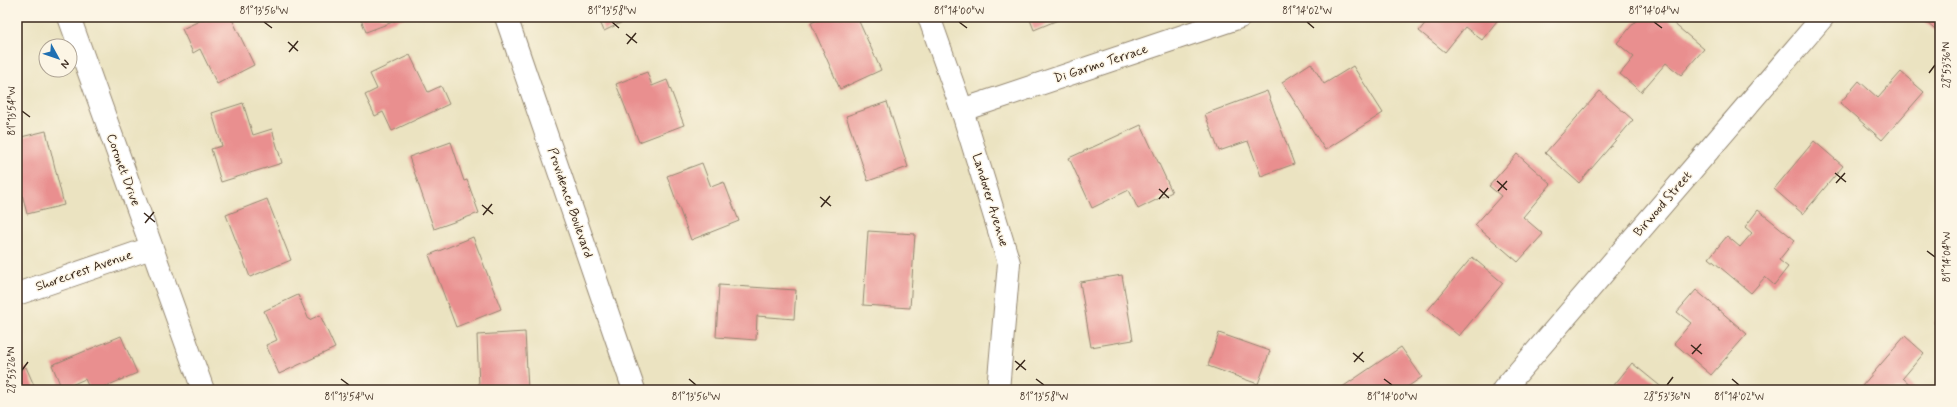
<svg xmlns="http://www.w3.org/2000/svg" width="1957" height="407" font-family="Mynerve,sans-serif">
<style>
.building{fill:#e98f8f}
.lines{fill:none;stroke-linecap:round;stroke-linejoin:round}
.minor-casing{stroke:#938670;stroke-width:24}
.secondary-casing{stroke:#938670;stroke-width:24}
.minor{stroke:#fff;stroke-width:22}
.secondary{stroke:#fff;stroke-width:22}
.ticks{fill:none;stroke:#3b2a1e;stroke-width:1.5}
.labels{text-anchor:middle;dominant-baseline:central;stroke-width:3;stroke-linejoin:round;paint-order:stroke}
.street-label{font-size:13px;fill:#3b2a1e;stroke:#fcf5e5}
.neatline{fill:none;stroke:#3b2a1e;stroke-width:1.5}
.ticks-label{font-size:10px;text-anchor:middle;fill:#3b2a1e}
</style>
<rect width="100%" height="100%" fill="#fcf5e5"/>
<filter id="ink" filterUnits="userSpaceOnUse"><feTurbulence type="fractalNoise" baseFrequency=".025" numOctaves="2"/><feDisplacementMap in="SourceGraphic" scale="8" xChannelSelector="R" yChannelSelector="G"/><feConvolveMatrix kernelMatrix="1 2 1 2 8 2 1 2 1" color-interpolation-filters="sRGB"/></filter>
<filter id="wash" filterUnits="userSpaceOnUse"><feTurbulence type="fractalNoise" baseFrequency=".012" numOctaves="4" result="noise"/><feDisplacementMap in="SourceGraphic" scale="16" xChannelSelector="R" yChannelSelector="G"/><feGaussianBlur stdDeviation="0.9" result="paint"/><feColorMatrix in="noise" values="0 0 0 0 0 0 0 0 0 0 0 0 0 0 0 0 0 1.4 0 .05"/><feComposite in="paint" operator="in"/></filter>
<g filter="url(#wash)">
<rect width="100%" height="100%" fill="#ebe3c1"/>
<g id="blocks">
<g class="building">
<path d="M208 17H231L254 65 217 84 200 49 193 53 182 29Z"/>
<path d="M360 17H406L366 32Z"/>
<path d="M598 17H633L604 31Z"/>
<path d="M825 17H857L881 70 840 89 811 23Z"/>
<path d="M1029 17H1065L1034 30Z"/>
<path d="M1430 17H1500L1482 40 1465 27 1445 52 1419 31Z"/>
<path d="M1639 17H1666L1704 49 1681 75 1666 63 1641 92 1620 74 1634 57 1617 43Z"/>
<path d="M1920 17H1940V34Z"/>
<path d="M410 55 428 92 441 86 449 104 392 131 383 112 375 116 365 95 377 89 370 74Z"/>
<path d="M1311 63 1324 84 1353 66 1383 113 1325 150 1282 82Z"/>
<path d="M647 72 652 86 667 80 684 125 639 142 616 84Z"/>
<path d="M1901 72 1924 92 1882 140 1840 103 1859 81 1878 98Z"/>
<path d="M1267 91 1294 164 1261 176 1248 141 1219 151 1205 114Z"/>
<path d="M1600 91 1633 120 1579 183 1545 153Z"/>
<path d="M887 102 908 167 868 181 846 116Z"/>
<path d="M243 103 253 135 272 129 282 163 221 182 211 149 222 146 212 113Z"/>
<path d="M1141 125 1172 192 1138 209 1129 190 1092 208 1069 158Z"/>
<path d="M46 131 64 205 27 214 17 174V138Z"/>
<path d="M1814 141 1843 166 1803 214 1774 189Z"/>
<path d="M451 142 464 181 467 180 479 213 434 229 409 157Z"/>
<path d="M1517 154 1551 184 1523 217 1543 234 1518 262 1475 225 1501 196 1489 186Z"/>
<path d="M702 163 711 187 724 182 739 221 691 240 667 176Z"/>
<path d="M267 199 291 260 250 277 226 215Z"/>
<path d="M1758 210 1795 240 1779 260 1788 267 1774 285 1765 277 1751 293 1709 258 1727 236 1740 247 1752 233 1745 227Z"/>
<path d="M868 231 915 234 910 308 863 305Z"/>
<path d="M473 237 501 309 456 327 429 255Z"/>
<path d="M1472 257 1503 283 1459 336 1428 310Z"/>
<path d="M1122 275 1133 340 1091 347 1080 282Z"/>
<path d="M719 285 796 290 794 319 757 316 756 340 716 337Z"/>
<path d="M1696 290 1747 334 1711 375 1674 343 1691 323 1677 312Z"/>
<path d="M298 295 309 320 320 315 335 348 279 374 266 345 277 340 264 311Z"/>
<path d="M1940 316V328L1934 323Z"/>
<path d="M525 332 528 390H493V386L479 387 477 335Z"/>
<path d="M1219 333 1270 351 1258 384 1208 366Z"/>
<path d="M121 336 137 373 97 390H90L85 379 62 389 52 365Z"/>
<path d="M1905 336 1924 353 1903 378 1916 390H1867L1862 386Z"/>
<path d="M1401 347 1422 377 1403 390H1338Z"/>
<path d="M1632 363 1665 390H1610Z"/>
<path d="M26 367 36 390H17V372Z"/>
</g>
</g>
</g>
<g filter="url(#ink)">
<use href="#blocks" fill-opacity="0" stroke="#938670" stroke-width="1"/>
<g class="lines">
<defs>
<g id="minor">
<path d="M69 17 203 390"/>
<path d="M929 17 962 110 1009 263 998 390"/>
<path d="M962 110 1240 17"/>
<path d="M17 294 151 248"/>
<path d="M1503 390 1823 17"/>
</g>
<path id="secondary" d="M506 17 634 390"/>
</defs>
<use href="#minor" class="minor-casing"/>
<use href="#secondary" class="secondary-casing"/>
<use href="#minor" class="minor"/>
<use href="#secondary" class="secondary"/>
</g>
</g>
<path class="ticks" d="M264 22 272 28M612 22 619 28M959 22 967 28M1307 22 1314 28M1654 22 1662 28M626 34 637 43M288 42 298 51M627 44 636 33M289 52 298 41M1929 73 1935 65M22 111 30 117M1835 173 1846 182M1497 181 1507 190M1836 183 1845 173M1159 189 1169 198M1498 191 1507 181M820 197 831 206M1159 199 1168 188M482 205 493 214M821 207 830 196M144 213 155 222M483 215 492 204M145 223 154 212M1927 251 1935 257M1691 345 1702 354M1353 353 1364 362M1692 354 1701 344M1015 361 1026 370M1354 362 1363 352M22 370 28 362M1016 370 1025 360M341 379 349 385M689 379 696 385M1036 379 1044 385M1384 379 1392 385M1732 379 1739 385M1667 385 1673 377"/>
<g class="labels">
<g class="street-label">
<text transform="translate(1101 64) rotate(-18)">Di Garmo Terrace</text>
<text transform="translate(123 170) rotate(70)">Coronet Drive</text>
<text transform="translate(990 200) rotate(73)">Landover Avenue</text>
<text transform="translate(570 203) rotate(71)">Providence Boulevard</text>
<text transform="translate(1663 204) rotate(-49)">Birwood Street</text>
<text transform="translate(84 271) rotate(-19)">Shorecrest Avenue</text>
</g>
</g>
<rect width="1957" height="407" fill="none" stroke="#fcf5e5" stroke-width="44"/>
<g transform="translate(58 58) rotate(130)"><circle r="19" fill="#fcf5e5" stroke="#afa495"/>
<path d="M0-3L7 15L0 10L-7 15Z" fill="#1f6fb2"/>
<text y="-6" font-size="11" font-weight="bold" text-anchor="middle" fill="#3b2a1e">N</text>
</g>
<rect x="22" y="22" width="1913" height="363" class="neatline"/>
<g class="ticks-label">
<text x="264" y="14">81°13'56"W</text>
<text x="612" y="14">81°13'58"W</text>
<text x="959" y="14">81°14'00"W</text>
<text x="1307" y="14">81°14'02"W</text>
<text x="1654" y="14">81°14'04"W</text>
<text transform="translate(1946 65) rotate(-90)" y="4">28°53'36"N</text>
<text transform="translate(11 111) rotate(-90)" y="4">81°13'54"W</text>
<text transform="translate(1946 257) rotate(-90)" y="4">81°14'04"W</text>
<text transform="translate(11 370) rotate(-90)" y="4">28°53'26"N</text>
<text x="349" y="400">81°13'54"W</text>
<text x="696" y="400">81°13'56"W</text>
<text x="1044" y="400">81°13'58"W</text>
<text x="1392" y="400">81°14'00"W</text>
<text x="1667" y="400">28°53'36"N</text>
<text x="1739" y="400">81°14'02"W</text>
</g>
</svg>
